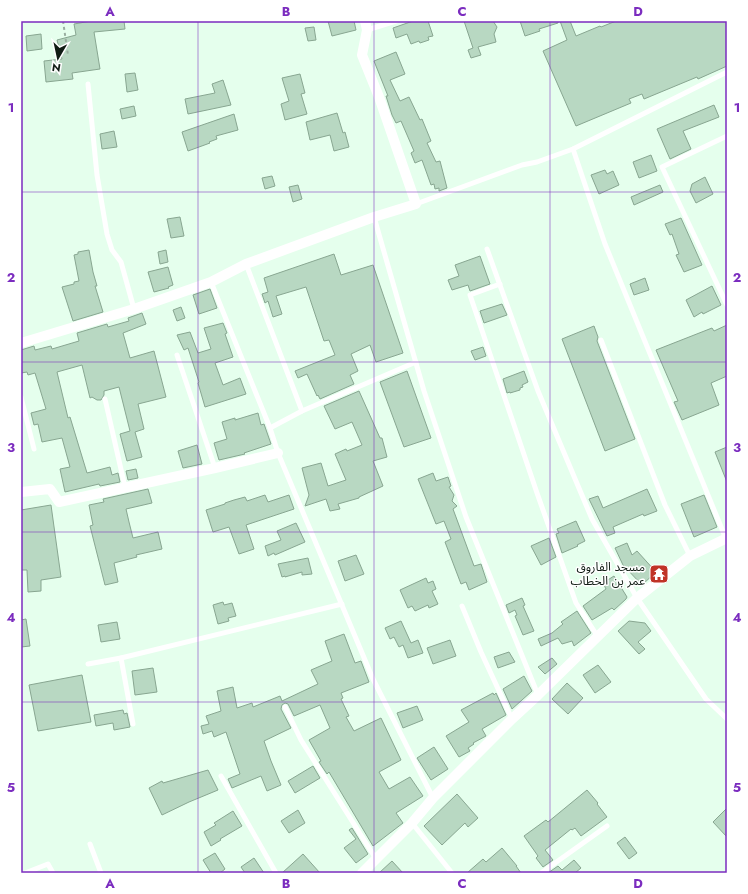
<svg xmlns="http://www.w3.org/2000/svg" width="748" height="894" font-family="Jost,'Noto Sans Arabic',sans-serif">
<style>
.building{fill:#b8d8c2;stroke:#88a691}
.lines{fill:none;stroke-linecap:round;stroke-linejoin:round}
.path{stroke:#99aea0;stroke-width:2;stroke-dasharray:3 3;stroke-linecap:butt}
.service{stroke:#fff;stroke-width:5}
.minor{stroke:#fff;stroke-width:10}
.grid{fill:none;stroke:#7b2cbf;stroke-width:1;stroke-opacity:0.55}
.labels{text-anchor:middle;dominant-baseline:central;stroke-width:3;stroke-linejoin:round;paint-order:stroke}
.poi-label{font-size:12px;fill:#101c14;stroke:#fff;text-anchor:end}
.neatline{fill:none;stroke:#7b2cbf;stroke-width:1.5}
.grid-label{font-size:13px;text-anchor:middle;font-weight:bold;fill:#7b2cbf}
</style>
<rect width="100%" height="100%" fill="#e5ffed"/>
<g class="building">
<path d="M91 21H124L125 29 94 32 100 69 72 73 73 79 46 82 44 61 62 59 57 40 76 35 74 24Z"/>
<path d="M328 21H354L356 30 332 36Z"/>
<path d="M413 21H428L433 36 428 37 429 40 420 43 419 41 411 44 407 34 396 38 393 28Z"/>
<path d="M464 21H493L497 27 494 34 496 42 478 47 481 55 471 58 468 50 473 48Z"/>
<path d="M520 21H558V23L539 29 540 31 525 36Z"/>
<path d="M560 21H570L576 36 600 26 601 27 616 21H727V66L698 79 697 77 644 99 642 94 629 99 631 103 576 126 543 51 567 40Z"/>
<path d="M314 27 316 40 308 41 305 28Z"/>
<path d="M41 34 42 49 27 51 26 36Z"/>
<path d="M396 52 405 74 390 80 400 101 409 97 420 120 422 119 431 141 427 143 436 162 440 161 447 188 439 191V188L435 189 434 184 431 185 422 160 415 163 411 153 414 151 401 121 396 123 392 115 386 96H388L374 61Z"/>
<path d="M135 73 138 90 127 92 125 74Z"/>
<path d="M300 74 305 93 301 94 307 114 285 120 281 104 289 101 282 78Z"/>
<path d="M223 80 231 105 188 114 185 99 215 93 212 84Z"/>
<path d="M714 105 719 117 683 131 691 149 670 159 657 129Z"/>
<path d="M134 106 136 116 122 119 120 109Z"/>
<path d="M337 113 343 133 345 132 349 147 334 151 330 135 310 140 306 122Z"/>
<path d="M234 114 238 130 216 136 217 139 209 142 210 143 188 151 182 132Z"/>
<path d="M114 131 117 147 102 149 100 134Z"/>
<path d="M651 155 657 171 639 178 633 162Z"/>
<path d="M605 170 607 174 613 171 619 185 599 194 591 175Z"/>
<path d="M272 176 275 186 265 189 262 178Z"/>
<path d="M705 177 713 194 696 203 690 191 692 184Z"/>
<path d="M298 185 302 199 293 202 289 187Z"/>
<path d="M660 185 663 192 634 205 631 197Z"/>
<path d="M180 217 184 236 171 238 167 219Z"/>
<path d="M681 218 702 265 684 272 676 255 679 254 672 234 670 235 665 224Z"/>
<path d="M89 250 93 272 97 286H95L103 312 73 321 62 287 74 284V282L79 281 74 255 78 254V252Z"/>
<path d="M166 250 168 262 160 264 158 252Z"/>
<path d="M334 254 341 275 373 265 403 353 376 362 370 345 351 354 358 371 350 375 354 384 320 399 318 395 317 396 307 374 298 378 295 371 335 355 329 340 324 341 306 287 276 296 282 314 273 317 268 301 265 303 262 294 268 292 264 278Z"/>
<path d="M480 256 490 284 470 291 468 285 452 290 448 280 459 276 455 265Z"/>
<path d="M168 267 173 285 168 287 169 288 154 292 148 272Z"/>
<path d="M645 278 649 290 634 295 630 284Z"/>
<path d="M712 286 721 305 703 314 702 312 694 317 686 300Z"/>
<path d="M210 289 217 308 199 314 193 295Z"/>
<path d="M502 304 507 315 484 323 480 311Z"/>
<path d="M181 307 185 318 177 321 173 310Z"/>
<path d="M142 313 146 324 123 333 130 358 154 351 166 397 138 404 144 429 135 432 142 457 127 461 120 434 130 431 119 387 104 391V395L101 400H97L92 397 90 398 82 365 57 372 68 418 70 417 87 473 110 467 112 475 118 473 120 482 100 486 99 484 65 492 60 469 70 467 62 438 42 442 38 424 34 425 31 413 46 409 35 373 28 375 27 372 21 373V350L34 346 35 350 51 346 52 349 79 341 77 333 107 324 108 327 129 321 128 318Z"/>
<path d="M223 323 227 333 225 334 233 357 215 363 223 385 240 378 246 394 205 407 198 383 199 382 188 348 184 350 177 335 190 332 198 353 211 349 204 328Z"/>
<path d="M727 325V376L711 383 719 405 682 420 674 402 678 401 656 350 712 328 714 331Z"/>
<path d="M594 326 598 337 597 341 635 439 605 451 562 339Z"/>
<path d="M483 347 486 356 475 360 471 351Z"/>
<path d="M407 371 431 438 404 447 380 382Z"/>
<path d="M524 371 528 382 522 385 523 387 520 388V390L510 393V392L507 393 503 379Z"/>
<path d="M359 391 380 438H382L387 457 373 461 383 486 359 497V498L338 504 340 509 330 511 326 499 305 506 309 495 302 468 321 463 328 486 346 480 335 454 346 449 347 451 362 445 352 422 335 429 324 406Z"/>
<path d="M258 413 261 425 264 424 271 444 244 453 245 454 219 460 214 443 227 439 222 422 235 418V420Z"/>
<path d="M197 445 202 464 183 468 178 451Z"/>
<path d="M727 447V482L715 452Z"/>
<path d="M136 469 138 478 128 480 126 471Z"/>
<path d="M433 473 436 481 448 477 451 486 449 487 454 495 452 501 457 506 453 509 474 566 481 564 487 582 469 590 466 582 461 584 445 542 451 539 444 521 436 524 418 479Z"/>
<path d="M148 489 152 503 126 509 129 522 133 538 158 532 162 549 136 555 137 557 114 563 118 582 105 585 90 526 93 525 89 505 104 502 103 499Z"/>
<path d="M647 489 657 511 644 516 643 514 613 527 615 533 607 536 589 499 598 496 603 508Z"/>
<path d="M265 495 268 502 289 495 294 509 246 525 254 549 239 554 229 527 213 532 206 510 225 504V503L234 500 245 497 247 501Z"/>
<path d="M704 495 717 527 694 537 681 504Z"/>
<path d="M51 505 61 577 41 580V591L28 592 27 570H21V510Z"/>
<path d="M576 521 585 541 577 545 578 546 562 553 556 534 559 533 557 529Z"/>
<path d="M296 523 305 542 275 555 274 553 268 556 265 546 281 540 277 531Z"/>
<path d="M549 538 556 557 541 565 531 546Z"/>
<path d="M627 543 632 555 637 551 656 572 642 585 623 565 615 548Z"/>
<path d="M356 555 364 574 345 581 338 561Z"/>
<path d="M308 558 312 574 302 575V572L285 577V576L282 577 278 564Z"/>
<path d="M614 576 627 597 626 599 614 610 612 608 592 620 583 606 606 589 603 583Z"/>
<path d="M426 578 428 583 433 581 436 589 432 591 438 604 429 608 428 605 415 611 412 606 408 608 400 590Z"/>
<path d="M522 598 525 605 523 606 534 631 523 635 515 616 517 615 515 610 509 613 506 605Z"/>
<path d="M223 602 224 605 232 603 236 616 228 618 229 621 218 624 213 605Z"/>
<path d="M577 611 591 633 574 646 572 641 562 644 558 638 541 646 538 639 552 633 563 624 561 622Z"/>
<path d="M26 619 30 646 21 647V620Z"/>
<path d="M401 621 411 643 418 640 423 653 408 658 403 645 399 647 394 637 390 639 385 628Z"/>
<path d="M629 621 645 623 651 631 638 642 645 649 639 654 618 631Z"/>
<path d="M117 622 120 639 101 642 98 625Z"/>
<path d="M344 634 355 663 361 661 369 682 341 693 343 698 341 699 349 716 346 717 354 731 381 718 401 760 379 772 389 789 410 777 423 796 396 813 403 823 373 846 329 772 327 774 319 762 321 761 309 740 330 728 320 705 294 716 288 704 285 703 282 705 281 709 291 728 264 741 271 761 281 785 267 791 261 776 232 788 228 779 240 774 226 732 214 737 212 731 203 734 201 726 209 724 206 716 221 711 217 691 233 687 237 708 252 703 253 707 280 696 282 701 318 684 311 670 332 661 325 641Z"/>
<path d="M450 640 456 656 433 664 427 648Z"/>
<path d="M509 652 515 662 498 668 494 657Z"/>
<path d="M552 658 557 664 545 674 538 667Z"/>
<path d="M598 665 611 682 595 693 583 675Z"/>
<path d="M153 668 157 692 135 695 132 671Z"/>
<path d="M82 675 91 722 38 731 29 685Z"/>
<path d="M524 676 532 691 512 709 503 689Z"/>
<path d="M567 683 583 698 568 714 552 699Z"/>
<path d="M493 693 494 695 496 693 506 715 482 729 486 736 473 743 474 744 468 748 470 751 459 757 446 736 469 722 461 710Z"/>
<path d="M417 706 423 720 403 728 397 713Z"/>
<path d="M123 710 124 714 127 713 130 727 114 730 113 723 96 726 94 715Z"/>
<path d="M434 747 448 769 431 780 417 758Z"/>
<path d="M313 766 320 778 295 793 288 781Z"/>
<path d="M208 770 218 790 189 802 162 815 149 788 162 781 163 783Z"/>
<path d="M587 790 598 803 597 804 607 817 581 836 575 828 572 830 571 829 545 850 553 860 543 867 536 858 538 856 524 836 546 820 548 822Z"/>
<path d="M457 794 478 818 468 827 465 823 442 845 424 826Z"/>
<path d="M727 808V837L713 822Z"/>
<path d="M298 810 305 823 289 833 281 821Z"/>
<path d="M233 811 242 826 220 839 221 840 211 846 204 832 216 825 214 823Z"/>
<path d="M352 828 368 854 356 863 344 848 356 839 349 830Z"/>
<path d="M625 837 637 853 629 859 617 843Z"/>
<path d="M502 848 517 866H516L521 873H467L483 859 486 862Z"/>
<path d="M215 853 225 869 220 873H211L203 860Z"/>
<path d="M303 854 320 873H282Z"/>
<path d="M254 858 264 873H245L241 867Z"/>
<path d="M574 860 581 868 575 873H548L558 866 562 870Z"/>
<path d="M392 861 403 873H379Z"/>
</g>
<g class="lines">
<path class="path" d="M63 21 68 55"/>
<g class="service">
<path d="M367 30 396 21"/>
<path d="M88 84 97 175 107 234 112 250 121 262 134 309"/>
<path d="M727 136 662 167 727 305"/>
<path d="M573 149 605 244 726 539"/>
<path d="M416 204 522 165 537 162 573 149 727 72"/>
<path d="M374 217 424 391 466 517 538 695"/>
<path d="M487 249 538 391 592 519 637 598 706 699 727 719"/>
<path d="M246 264 302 411"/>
<path d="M211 282 270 428 278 453 373 679 433 798"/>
<path d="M500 284 470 295 537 493 576 603 598 637"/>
<path d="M601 340 665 505 690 556"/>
<path d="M177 355 215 468"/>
<path d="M21 397 34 449"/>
<path d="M105 399 125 487"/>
<path d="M270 428 302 411 416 362"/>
<path d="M462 606 481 652 512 719"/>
<path d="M121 658 133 724"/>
<path d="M88 664 121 658 342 604"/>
<path d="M285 707 301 740 376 859"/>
<path d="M221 776 276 873"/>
<path d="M412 823 452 873"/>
<path d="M90 844 101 873"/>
<path d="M25 873 48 864 53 873"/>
<path d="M541 873 607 826"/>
</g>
<g class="minor">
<path d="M21 343 134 309 211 282 246 264 374 217 416 204 379 97 362 55 367 30 365 21"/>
<path d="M21 492 50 489 59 502 215 468 278 453"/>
<path d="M362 873 412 823 433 798 512 719 538 695 637 598 690 556 727 538"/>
</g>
</g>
<path class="grid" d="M198 21V873M374 21V873M550 21V873M21 192H727M21 362H727M21 532H727M21 702H727"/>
<defs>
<symbol id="temple-square" viewBox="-11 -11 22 22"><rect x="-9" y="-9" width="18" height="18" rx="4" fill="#c03327" stroke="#fff"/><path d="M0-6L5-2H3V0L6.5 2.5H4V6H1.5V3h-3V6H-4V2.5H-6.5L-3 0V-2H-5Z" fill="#fff"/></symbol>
</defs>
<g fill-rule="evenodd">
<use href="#temple-square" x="648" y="563" width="22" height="22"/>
</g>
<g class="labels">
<g class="poi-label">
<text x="645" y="567">مسجد الفاروق<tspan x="645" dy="14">عمر بن الخطاب</tspan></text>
</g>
</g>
<rect width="748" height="894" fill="none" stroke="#ffffff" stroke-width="44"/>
<g transform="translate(58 58) rotate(189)" stroke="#ffffff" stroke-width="3" paint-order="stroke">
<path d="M0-3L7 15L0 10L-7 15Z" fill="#101c14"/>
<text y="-6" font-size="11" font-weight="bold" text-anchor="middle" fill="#101c14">N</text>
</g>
<rect x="22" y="22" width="704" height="850" class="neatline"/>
<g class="grid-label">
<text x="110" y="16">A</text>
<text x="286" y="16">B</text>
<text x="462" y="16">C</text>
<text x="638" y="16">D</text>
<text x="11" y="112">1</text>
<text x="737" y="112">1</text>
<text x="11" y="282">2</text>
<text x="737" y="282">2</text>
<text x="11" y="452">3</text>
<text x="737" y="452">3</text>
<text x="11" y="622">4</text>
<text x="737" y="622">4</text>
<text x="11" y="792">5</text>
<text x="737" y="792">5</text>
<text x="110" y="888">A</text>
<text x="286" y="888">B</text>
<text x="462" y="888">C</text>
<text x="638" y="888">D</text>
</g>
</svg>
